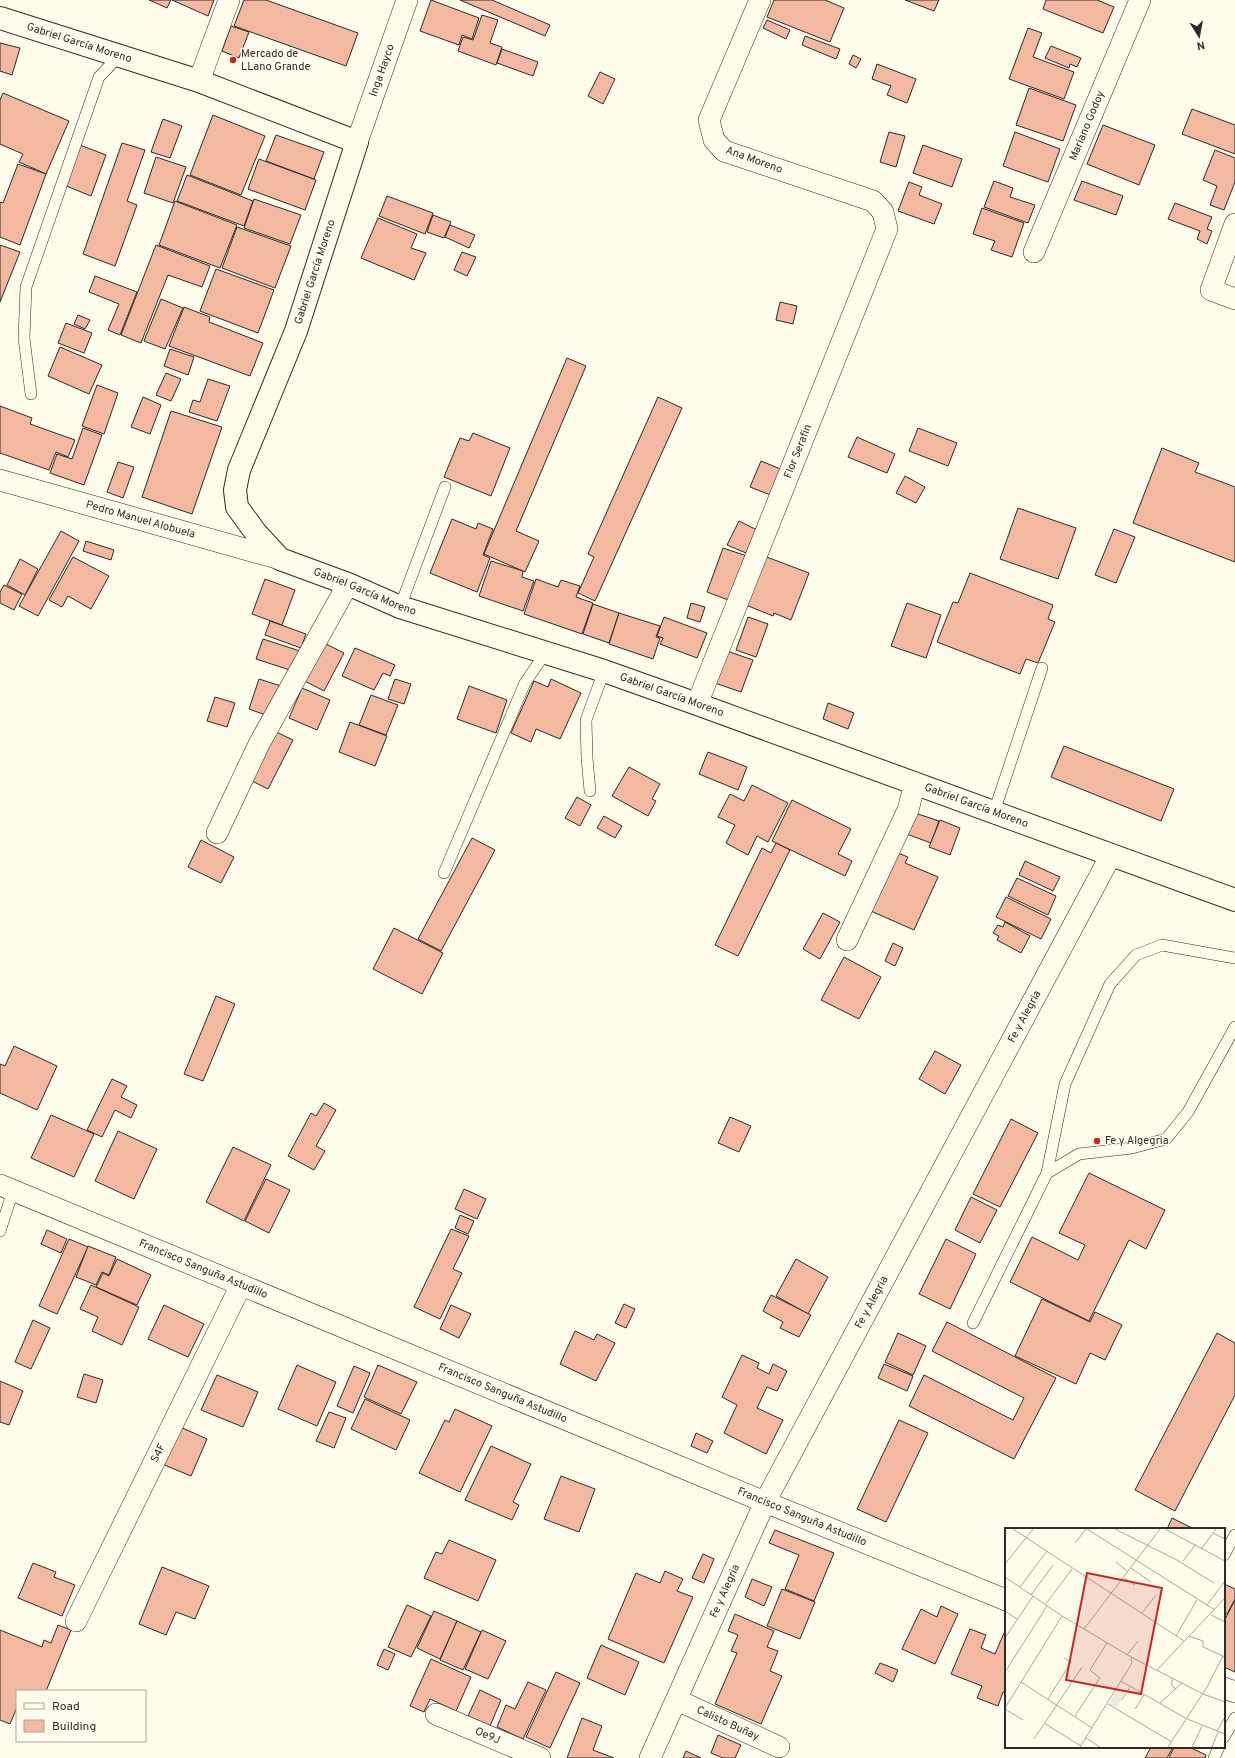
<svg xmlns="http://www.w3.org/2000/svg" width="1235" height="1758" font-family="Overpass,sans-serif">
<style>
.building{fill:#f2b8a0;stroke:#2b2b2b}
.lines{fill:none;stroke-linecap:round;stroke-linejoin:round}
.service-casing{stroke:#2b2b2b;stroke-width:12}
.minor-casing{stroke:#2b2b2b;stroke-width:22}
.tertiary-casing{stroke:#2b2b2b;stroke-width:24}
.service{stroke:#fdfbea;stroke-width:11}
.minor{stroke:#fdfbea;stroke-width:21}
.tertiary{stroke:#fdfbea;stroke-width:22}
.poi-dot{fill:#c62828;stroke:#fdfbea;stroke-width:1.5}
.labels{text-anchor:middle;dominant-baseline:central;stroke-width:3;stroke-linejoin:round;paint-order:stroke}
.street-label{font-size:11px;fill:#2b2b2b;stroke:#fdfbea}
.poi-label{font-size:11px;fill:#2b2b2b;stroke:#fdfbea;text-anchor:start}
.inset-road{fill:none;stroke:#a9a89e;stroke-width:1}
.view{fill:#c62828;fill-opacity:0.15;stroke:#c62828;stroke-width:2}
.inset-edge{fill:none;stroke:#2b2b2b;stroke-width:2}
</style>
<rect width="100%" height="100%" fill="#fdfbea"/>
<g class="building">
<path d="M149 0H171L167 8Z"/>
<path d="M172 0H214L208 16Z"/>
<path d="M244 0H266L358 33 346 66 234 26Z"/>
<path d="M431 0 479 18 472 39 462 35 459 45 420 31Z"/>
<path d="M460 0H492L550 25 545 36Z"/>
<path d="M774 0H825L844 8 830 42 767 17Z"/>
<path d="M905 0H939L934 11Z"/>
<path d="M1046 0H1097L1114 7 1103 33 1043 9Z"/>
<path d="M482 15 498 20 490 43 502 47 496 65 458 51 463 37 473 40Z"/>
<path d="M767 20 790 30 786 39 763 28Z"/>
<path d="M231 26 249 32 239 58 222 51Z"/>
<path d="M1028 28 1042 33 1033 57 1074 72 1064 99 1009 79Z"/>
<path d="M805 36 840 49 836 59 802 45Z"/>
<path d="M0 43 20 48 12 75 0 71Z"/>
<path d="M1051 46 1081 58 1077 67 1070 64 1069 68 1045 58Z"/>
<path d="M502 49 538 62 533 76 497 63Z"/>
<path d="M853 55 861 59 856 68 849 64Z"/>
<path d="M877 64 916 79 907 103 887 95 891 86 872 79Z"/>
<path d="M600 72 615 79 603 104 588 96Z"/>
<path d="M1029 88 1076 105 1063 141 1016 125Z"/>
<path d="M3 93 69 121 46 174 19 162 23 154 0 144V100Z"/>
<path d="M1192 109 1235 125V154L1182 134Z"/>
<path d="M213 115 265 136 241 195 190 175Z"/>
<path d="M163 119 182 126 170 158 151 152Z"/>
<path d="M1103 125 1155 145 1139 185 1087 164Z"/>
<path d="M889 132 905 136 896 167 880 162Z"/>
<path d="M1015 132 1060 149 1048 182 1003 166Z"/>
<path d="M276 135 324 152 314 179 266 161Z"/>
<path d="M122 143 145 150 127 201 137 205 115 266 83 254Z"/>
<path d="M80 145 106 155 91 196 64 185Z"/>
<path d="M923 145 962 159 952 187 913 173Z"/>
<path d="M1215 150 1235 158V182L1224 210 1210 205 1217 186 1203 180Z"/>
<path d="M156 157 186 167 173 203 144 193Z"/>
<path d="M259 159 316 180 305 210 248 189Z"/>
<path d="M18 164 46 174 20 245 0 237V202L3 203Z"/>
<path d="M187 175 253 201 244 226 177 201Z"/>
<path d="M994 181 1013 188 1010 197 1035 205 1028 223 984 207Z"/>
<path d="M1082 181 1123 196 1116 215 1074 200Z"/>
<path d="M909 182 922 187 919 195 942 204 934 224 898 211Z"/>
<path d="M387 196 433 213 425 234 379 216Z"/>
<path d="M254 199 301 215 290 244 244 228Z"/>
<path d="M175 201 237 225 220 268 159 245Z"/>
<path d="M1175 203 1212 217 1207 229 1212 231 1207 244 1197 239 1200 231 1168 219Z"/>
<path d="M982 208 1024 223 1012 257 991 250 995 241 973 234Z"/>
<path d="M433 215 451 222 444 238 427 232Z"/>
<path d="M378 218 417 234 411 248 426 253 414 280 361 258Z"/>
<path d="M450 225 475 235 469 248 445 237Z"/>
<path d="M237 227 291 246 275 288 222 268Z"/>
<path d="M0 245 20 252 0 302Z"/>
<path d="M156 245 210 266 202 287 168 275 141 343 121 335Z"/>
<path d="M462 252 476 257 467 276 454 270Z"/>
<path d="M216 269 274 290 258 333 200 311Z"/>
<path d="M95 276 137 292 120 335 108 330 119 304 89 292Z"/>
<path d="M161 299 183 308 165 349 144 341Z"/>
<path d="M780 302 797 306 793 324 776 320Z"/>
<path d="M184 307 210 317 209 322 263 343 250 376 169 346Z"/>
<path d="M78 315 90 320 85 329 74 324Z"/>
<path d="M66 323 92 333 84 353 58 343Z"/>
<path d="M60 347 102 365 89 394 48 376Z"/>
<path d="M170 349 194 357 188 375 164 366Z"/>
<path d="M567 358 586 366 516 531 539 541 525 572 484 554Z"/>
<path d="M166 373 181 379 171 401 156 395Z"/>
<path d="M208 379 230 386 217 421 189 412 193 400 200 402Z"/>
<path d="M97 385 118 393 104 434 82 426Z"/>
<path d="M143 397 161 405 150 434 131 427Z"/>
<path d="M658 397 682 408 595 601 578 593 594 557 588 554Z"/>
<path d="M0 406 32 418 30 424 75 440 68 457 56 452 49 470 0 453Z"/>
<path d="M171 411 222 427 192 514 142 497Z"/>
<path d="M83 428 102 435 84 485 50 473 57 454 72 459Z"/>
<path d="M918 428 957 443 948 466 909 451Z"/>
<path d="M473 433 510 448 491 496 444 477 460 438 469 441Z"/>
<path d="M857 437 895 454 887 473 848 457Z"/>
<path d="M1162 448 1199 463 1195 472 1235 487V562L1133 523Z"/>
<path d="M761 461 783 470 773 496 750 487Z"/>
<path d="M118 462 134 467 123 498 107 492Z"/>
<path d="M905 476 925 487 916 503 896 493Z"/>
<path d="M1018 508 1076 528 1058 579 1000 559Z"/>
<path d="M452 519 476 529 478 523 493 529 483 555 490 558 477 592 430 573Z"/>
<path d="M739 521 757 530 746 553 727 545Z"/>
<path d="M1114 529 1135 537 1116 583 1095 575Z"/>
<path d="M61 531 79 541 38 616 19 606Z"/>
<path d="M86 541 114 550 111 560 83 551Z"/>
<path d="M723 548 747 556 731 601 707 592Z"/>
<path d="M764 556 809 573 791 620 774 613 773 616 746 605Z"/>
<path d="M73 557 109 576 91 609 68 596 62 607 49 600Z"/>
<path d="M20 559 38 569 25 595 7 585Z"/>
<path d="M491 561 523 571 522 577 534 581 523 611 479 596Z"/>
<path d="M970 573 1053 605 1048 619 1055 622 1038 663 1026 659 1020 674 937 642 953 602 958 603Z"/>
<path d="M265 579 295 590 282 625 252 614Z"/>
<path d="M536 579 558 587 561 580 580 586 576 597 593 603 582 634 524 614Z"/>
<path d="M4 585 22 594 14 610 0 603V592Z"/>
<path d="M691 603 705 607 700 622 687 618Z"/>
<path d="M907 603 941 615 926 658 891 646Z"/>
<path d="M593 604 619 613 609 643 583 634Z"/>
<path d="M619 613 660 626 656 637 660 638 653 659 609 644Z"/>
<path d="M664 617 707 633 697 658 660 644 663 638 657 636Z"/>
<path d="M748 617 768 624 756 657 736 650Z"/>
<path d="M270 621 306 634 301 648 265 635Z"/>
<path d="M263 639 303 652 296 672 256 659Z"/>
<path d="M324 643 344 653 324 691 297 677Z"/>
<path d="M355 648 395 665 390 676 383 673 374 690 342 676Z"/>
<path d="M724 650 753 660 741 692 712 682Z"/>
<path d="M259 679 281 686 271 717 249 709Z"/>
<path d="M395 679 411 684 404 704 388 699Z"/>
<path d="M551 679 581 693 560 739 536 729 531 742 511 733 534 681 548 687Z"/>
<path d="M469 686 507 700 496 733 457 719Z"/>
<path d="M302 688 330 700 317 730 289 718Z"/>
<path d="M371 695 398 705 386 735 359 725Z"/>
<path d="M215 697 235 703 227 727 207 721Z"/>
<path d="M828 703 854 713 848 729 823 719Z"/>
<path d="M350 722 387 736 375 766 339 752Z"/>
<path d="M272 730 293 740 268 789 248 779Z"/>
<path d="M1064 746 1174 789 1161 821 1051 777Z"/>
<path d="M708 752 747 767 738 790 699 774Z"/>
<path d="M629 767 660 784 652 799 656 801 648 816 612 796Z"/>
<path d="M752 785 788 803 768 842 757 836 748 855 726 843 735 825 718 817 730 794 744 801Z"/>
<path d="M577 797 591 805 580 826 565 818Z"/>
<path d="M792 800 851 829 838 854 852 861 845 876 772 841Z"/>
<path d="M909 811 939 821 931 843 901 832Z"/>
<path d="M604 816 622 826 615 838 597 828Z"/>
<path d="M940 820 960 828 950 855 929 847Z"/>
<path d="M472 838 495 850 441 951 418 939Z"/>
<path d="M201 840 234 857 221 883 188 867Z"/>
<path d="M776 843 790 850 738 956 715 945 762 848 771 853Z"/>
<path d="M893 851 908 857 905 863 938 877 914 930 864 908Z"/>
<path d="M1025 861 1060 877 1053 891 1019 875Z"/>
<path d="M1017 878 1056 896 1048 915 1008 896Z"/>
<path d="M1006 897 1051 919 1041 939 996 917Z"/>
<path d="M823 913 840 922 820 959 803 949Z"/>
<path d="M1005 922 1030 936 1021 953 997 940 999 936 993 933 998 925 1003 927Z"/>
<path d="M394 928 443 953 422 994 373 969Z"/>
<path d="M893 943 903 948 895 966 885 961Z"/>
<path d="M844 957 881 977 859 1019 821 1000Z"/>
<path d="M216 996 235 1004 203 1081 184 1074Z"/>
<path d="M14 1046 57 1066 37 1110 0 1093V1064L5 1066Z"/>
<path d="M935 1051 961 1065 945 1094 919 1079Z"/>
<path d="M112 1079 127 1086 121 1097 137 1105 131 1118 115 1110 102 1137 87 1130Z"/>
<path d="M324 1103 336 1110 316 1146 325 1151 314 1170 288 1156 311 1113 316 1116Z"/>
<path d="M51 1115 94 1134 74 1177 31 1158Z"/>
<path d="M730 1117 751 1126 739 1152 718 1143Z"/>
<path d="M1011 1119 1038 1133 1000 1207 973 1194Z"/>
<path d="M118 1131 157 1149 134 1199 95 1181Z"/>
<path d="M233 1147 271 1165 244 1221 206 1202Z"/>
<path d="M1089 1173 1165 1210 1146 1249 1129 1240 1089 1321 1010 1282 1032 1237 1078 1260 1085 1245 1059 1233Z"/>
<path d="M266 1179 290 1190 269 1233 245 1221Z"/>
<path d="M464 1189 486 1199 477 1219 455 1209Z"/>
<path d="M971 1197 997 1210 980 1243 955 1230Z"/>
<path d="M460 1215 474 1221 468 1234 455 1228Z"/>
<path d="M451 1229 469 1236 453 1269 462 1273 440 1319 414 1307Z"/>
<path d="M47 1230 67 1239 61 1253 41 1244Z"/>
<path d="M69 1239 88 1247 57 1314 39 1306Z"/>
<path d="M946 1239 976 1254 950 1309 919 1294Z"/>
<path d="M88 1246 116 1257 109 1275 102 1272 96 1285 76 1277Z"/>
<path d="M117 1259 151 1275 137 1305 96 1287 103 1273 109 1276Z"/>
<path d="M796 1259 828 1277 808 1314 776 1296Z"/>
<path d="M91 1285 139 1307 122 1345 92 1331 98 1317 80 1309Z"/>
<path d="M771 1295 811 1315 799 1337 780 1328 783 1322 763 1311Z"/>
<path d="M1042 1299 1090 1322 1095 1312 1122 1325 1105 1360 1090 1353 1076 1384 1015 1356Z"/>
<path d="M624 1304 635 1309 626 1328 615 1323Z"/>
<path d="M164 1305 204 1324 188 1357 148 1339Z"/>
<path d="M451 1305 471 1314 459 1338 440 1329Z"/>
<path d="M33 1320 50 1328 31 1369 15 1362Z"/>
<path d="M947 1322 1056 1378 1014 1459 909 1406 924 1375 1013 1420 1024 1398 932 1351Z"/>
<path d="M575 1331 594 1340 597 1334 615 1343 596 1381 560 1364Z"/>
<path d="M898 1333 926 1346 913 1375 885 1362Z"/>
<path d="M1217 1333 1235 1343V1395L1175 1511 1135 1490Z"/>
<path d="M742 1355 759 1363 757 1368 769 1374 773 1364 787 1371 777 1391 767 1387 757 1408 783 1420 766 1454 724 1433 737 1405 722 1397Z"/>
<path d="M884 1364 913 1376 907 1391 878 1378Z"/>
<path d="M297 1365 336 1382 317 1426 278 1409Z"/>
<path d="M378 1365 417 1382 401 1414 364 1397Z"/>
<path d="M354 1366 370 1373 353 1413 337 1406Z"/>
<path d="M84 1374 103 1380 96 1403 77 1397Z"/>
<path d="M217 1375 258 1392 243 1427 201 1410Z"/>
<path d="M0 1381 23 1391 9 1425 0 1422Z"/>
<path d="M365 1399 410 1420 396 1450 351 1429Z"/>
<path d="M455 1409 492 1426 460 1492 419 1473 445 1420 449 1422Z"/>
<path d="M329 1412 346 1418 334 1448 316 1441Z"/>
<path d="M899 1420 928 1433 886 1522 857 1509Z"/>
<path d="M178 1426 207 1439 191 1476 162 1464Z"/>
<path d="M696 1433 713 1441 707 1453 691 1446Z"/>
<path d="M491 1446 531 1464 513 1502 519 1505 512 1520 465 1500Z"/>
<path d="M561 1476 595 1489 579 1532 544 1519Z"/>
<path d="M1172 1518 1194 1529H1167Z"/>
<path d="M775 1530 834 1553 814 1601 785 1589 799 1555 769 1543Z"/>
<path d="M449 1540 496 1560 478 1601 424 1578 436 1552 442 1554Z"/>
<path d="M703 1554 714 1559 704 1583 692 1578Z"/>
<path d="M33 1563 56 1572 54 1577 75 1585 62 1616 18 1598Z"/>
<path d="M162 1567 209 1586 195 1619 176 1612 166 1635 139 1624Z"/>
<path d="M665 1571 683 1579 677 1591 693 1597 664 1663 608 1639 636 1573 660 1583Z"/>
<path d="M752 1579 772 1587 764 1606 745 1597Z"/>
<path d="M1224 1584 1235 1589V1599L1227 1614 1224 1612Z"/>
<path d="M782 1589 815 1602 800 1639 767 1626Z"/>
<path d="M1235 1600V1672L1224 1667V1621Z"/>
<path d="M407 1605 431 1616 411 1657 388 1647Z"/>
<path d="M941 1606 958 1614 935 1664 902 1649 921 1609 937 1617Z"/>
<path d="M434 1611 457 1621 440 1659 417 1648Z"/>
<path d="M735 1614 774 1631 767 1647 778 1651 770 1671 782 1676 761 1724 715 1704 737 1653 731 1651 738 1635 728 1631Z"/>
<path d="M457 1621 481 1632 463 1670 440 1660Z"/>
<path d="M58 1625 71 1630 46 1691H17V1707L10 1724 0 1720V1630L42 1647 44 1640 51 1643Z"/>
<path d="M970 1629 986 1635 981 1648 995 1654 1004 1633 1006 1634V1693L1003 1692 998 1706 977 1698 982 1686 951 1674Z"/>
<path d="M482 1630 506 1641 488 1679 465 1669Z"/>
<path d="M601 1645 639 1662 625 1695 587 1678Z"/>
<path d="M384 1649 395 1654 388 1670 377 1665Z"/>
<path d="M431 1659 471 1677 456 1711 430 1699 424 1712 410 1706Z"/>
<path d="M880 1663 898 1670 893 1682 875 1673Z"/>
<path d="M556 1672 580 1683 550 1748 526 1737Z"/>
<path d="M528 1682 546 1690 523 1739 497 1727 506 1705 515 1709Z"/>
<path d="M480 1690 501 1700 490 1726 468 1716Z"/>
<path d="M582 1718 602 1726 593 1750 614 1758H567Z"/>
<path d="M718 1735 741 1745 735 1758H723L711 1753Z"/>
<path d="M1151 1747H1173L1167 1758H1145Z"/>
<path d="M1174 1747H1189L1206 1755 1205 1758H1169Z"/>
<path d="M686 1751 701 1758H683Z"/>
</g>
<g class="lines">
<defs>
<g id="service">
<path d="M31 394 24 338 26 287 99 77 119 56"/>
<path d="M400 607 445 487"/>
<path d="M590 791 587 758 586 720 604 671"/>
<path d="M994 812 1042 668"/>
<path d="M444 873 525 683 546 652"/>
<path d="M1047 1173 1065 1084 1110 984 1136 955 1162 945 1235 958"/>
<path d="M0 1231 13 1191"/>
<path d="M973 1323 1047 1173 1079 1154 1132 1148 1166 1139 1188 1112 1235 1027"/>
<path d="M1224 1555 1235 1535"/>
<path d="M1224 1737 1235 1718"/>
<path d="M1214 1758 1219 1747"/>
</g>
<g id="minor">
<path d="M199 81 229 0"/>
<path id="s1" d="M357 142 407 0"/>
<path d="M1235 224 1211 290 1235 299"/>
<path id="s2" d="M1034 252 1140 0"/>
<path id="s3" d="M0 480 280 559"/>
<path id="s4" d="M697 704 887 229 883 212 873 201 724 151 714 140 709 120 760 0"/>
<path d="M217 833 259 744 348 584"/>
<path d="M847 940 908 810 915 783"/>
<path id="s5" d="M0 1185 765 1502 1006 1600"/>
<path id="s6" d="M76 1621 241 1285"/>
<path d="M1224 1688 1235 1692"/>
<path id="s7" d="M677 1700 779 1747"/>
<path id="s8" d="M436 1714 540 1758"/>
<path id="s9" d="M650 1758 765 1502 1111 855"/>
</g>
<g id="tertiary">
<path id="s10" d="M0 18 199 81 357 142 296 331 239 470 235 490 237 507 256 533 280 559 348 584 400 607 604 671 697 704 1235 900"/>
</g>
</defs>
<use href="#service" class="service-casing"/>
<use href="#minor" class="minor-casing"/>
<use href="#tertiary" class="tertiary-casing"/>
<use href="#service" class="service"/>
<use href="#minor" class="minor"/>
<use href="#tertiary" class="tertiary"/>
</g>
<g class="poi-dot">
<circle cx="233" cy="60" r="4"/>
<circle cx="1097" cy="1141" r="4"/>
</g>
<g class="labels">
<g class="street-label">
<text stroke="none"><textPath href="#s10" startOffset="83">Gabriel García Moreno</textPath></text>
<text stroke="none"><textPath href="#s1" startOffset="76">Inga Hayco</textPath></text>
<text stroke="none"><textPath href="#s2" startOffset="137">Mariano Godoy</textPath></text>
<text transform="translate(754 160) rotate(20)">Ana Moreno</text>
<text transform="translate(315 272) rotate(-72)">Gabriel García Moreno</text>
<text stroke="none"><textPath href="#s4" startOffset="272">Flor Serafin</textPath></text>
<text stroke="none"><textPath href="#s3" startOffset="146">Pedro Manuel Alobuela</textPath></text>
<text stroke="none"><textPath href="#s10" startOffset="923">Gabriel García Moreno</textPath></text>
<text stroke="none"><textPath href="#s10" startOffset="1247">Gabriel García Moreno</textPath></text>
<text stroke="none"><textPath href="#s10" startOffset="1571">Gabriel García Moreno</textPath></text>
<text stroke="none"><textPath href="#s9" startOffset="831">Fe y Alegria</textPath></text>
<text stroke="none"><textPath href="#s5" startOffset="220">Francisco Sanguña Astudillo</textPath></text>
<text stroke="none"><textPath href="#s9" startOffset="507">Fe y Alegria</textPath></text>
<text stroke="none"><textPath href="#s5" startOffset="544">Francisco Sanguña Astudillo</textPath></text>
<text stroke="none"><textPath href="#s6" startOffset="187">S4F</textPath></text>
<text stroke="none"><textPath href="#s5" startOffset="868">Francisco Sanguña Astudillo</textPath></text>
<text stroke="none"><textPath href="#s9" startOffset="183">Fe y Alegria</textPath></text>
<text stroke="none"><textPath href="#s7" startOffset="56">Calisto Buñay</textPath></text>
<text stroke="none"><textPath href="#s8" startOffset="56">Oe9J</textPath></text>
</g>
<g class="poi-label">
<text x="241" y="54">Mercado de<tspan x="241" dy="13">LLano Grande</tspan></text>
<text x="1105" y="1141">Fe y Algegria</text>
</g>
</g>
<g transform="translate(1005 1528)">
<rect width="220" height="220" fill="#fdfbea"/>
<path d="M112 162 120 166 111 180 104 176Z" fill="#ecebdb"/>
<path class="inset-road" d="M8 1 179 113M82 1 210 82M110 1 172 32 209 55M160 1 220 33M208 5 220 11M70 15 81 1M197 20 211 1M178 33 191 16M111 34 123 44M0 36 28 1M126 40 146 54M0 49 57 88 126 129 198 166 220 174M119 50 130 57M15 59 42 23M26 67 48 37M40 77 67 41M202 77 220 53M0 83 12 91M137 85 151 67M206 87 220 94M79 101 155 1M171 108 192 72M184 108 198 113V119L220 129M0 110 28 68M122 127 133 113M152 142 220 70M0 144 42 78M167 150V158L171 161M116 153 182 191 220 206M16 154 87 200M43 171 66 134 59 130M117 172 125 159M155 175 177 155M103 176 167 214M0 180 57 88M0 181 18 192M130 181 139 167M70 188 95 150 85 142 102 115M39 195 76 218M212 203 220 189M81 210 95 219M29 211 77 139M75 219 127 135 126 130M163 219 202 159 218 128M187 219 197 198M207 219 213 204"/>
<path class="view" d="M82 45 157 60 136 166 61 152Z"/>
<rect width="220" height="220" class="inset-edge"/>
</g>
<rect x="16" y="1690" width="130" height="52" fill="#fdfbea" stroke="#a9a89e"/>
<rect x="24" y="1703" width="20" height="6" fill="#fdfbea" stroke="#a9a89e"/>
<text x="52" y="1710" font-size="12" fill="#2b2b2b">Road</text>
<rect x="24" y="1720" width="20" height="12" fill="#f2b8a0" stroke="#a9a89e"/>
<text x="52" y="1730" font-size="12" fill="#2b2b2b">Building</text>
<g transform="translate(1199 36) rotate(169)" stroke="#fdfbea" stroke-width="3" paint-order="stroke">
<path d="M0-3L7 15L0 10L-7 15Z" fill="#2b2b2b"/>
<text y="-6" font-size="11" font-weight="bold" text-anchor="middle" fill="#2b2b2b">N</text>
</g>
</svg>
